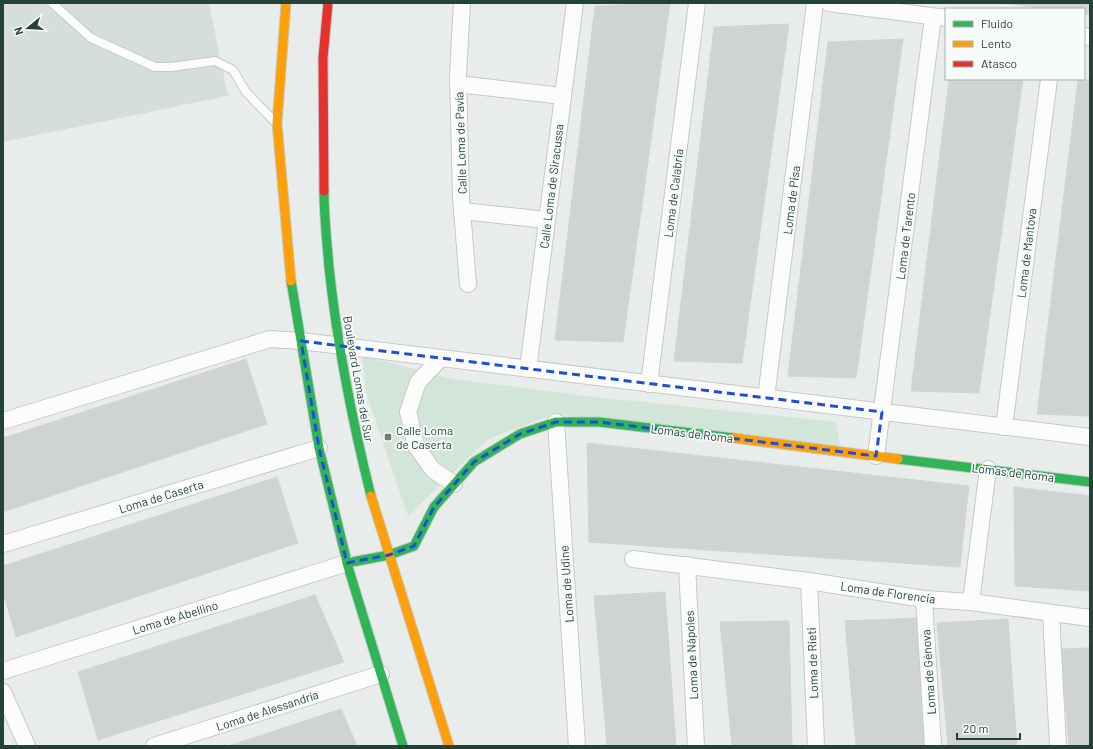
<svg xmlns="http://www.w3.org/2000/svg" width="1093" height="749" font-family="Barlow,sans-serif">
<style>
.built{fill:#d6dedb}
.green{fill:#d1e6d8}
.building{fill:#cfd4d2;stroke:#d1d6d4}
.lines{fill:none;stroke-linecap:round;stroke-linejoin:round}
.lane-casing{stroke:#c5cac8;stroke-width:10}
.street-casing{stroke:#c5cac8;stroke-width:18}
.fast-casing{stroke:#c3cbc8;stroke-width:11}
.slow-casing{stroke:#c3cbc8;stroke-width:11}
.jam-casing{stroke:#c3cbc8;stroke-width:11}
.lane{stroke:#fcfcfc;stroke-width:8}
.street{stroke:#fcfcfc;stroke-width:16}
.fast{stroke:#30b455;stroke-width:9}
.slow{stroke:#ff9f0a;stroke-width:9}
.jam{stroke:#e5322d;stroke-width:9}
.marked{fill:none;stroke:#1d4ed8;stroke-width:3;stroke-dasharray:8 5;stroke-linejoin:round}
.poi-dot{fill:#697e78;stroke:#f7fbf9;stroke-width:1.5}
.labels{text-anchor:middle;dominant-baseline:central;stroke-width:3.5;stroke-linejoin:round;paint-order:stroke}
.street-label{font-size:12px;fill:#24423a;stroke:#f7fbf9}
.poi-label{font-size:12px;fill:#24423a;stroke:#f7fbf9;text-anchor:start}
</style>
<rect width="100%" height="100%" fill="#e8edeb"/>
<path class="built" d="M3 3H209L228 96 3 142Z"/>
<path class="green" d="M362 356 454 379 585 396 836 422 840 447 555 414 488 439 408 516 366 392Z"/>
<g class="building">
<path d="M670 3 623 342 555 340 595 6Z"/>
<path d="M1002 3H1090V14H1084V9H1048Z"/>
<path d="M789 24 742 363 674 361 714 27Z"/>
<path d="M903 39 856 378 788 376 828 42Z"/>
<path d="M949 79H1023L979 393 911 391Z"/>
<path d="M1078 80H1090V416L1037 414Z"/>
<path d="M246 359 267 424 3 512V438Z"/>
<path d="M587 443 969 486 960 567 589 542Z"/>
<path d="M277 477 298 543 16 637 3 592V566Z"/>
<path d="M1014 487 1090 496V591L1015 586Z"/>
<path d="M665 592 676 746H607L594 596Z"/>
<path d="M315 595 344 662 98 740 78 672Z"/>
<path d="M916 618 925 746H856L845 621Z"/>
<path d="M1008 619 1017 746H948L937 623Z"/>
<path d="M789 621 792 746H732L720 622Z"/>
<path d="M1090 648V746H1069L1061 649Z"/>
<path d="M341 709 357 746H228Z"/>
</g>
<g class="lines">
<defs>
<path id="lane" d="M52 3 91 38 155 67H171L215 61 233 70 246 92 273 120"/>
<g id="street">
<path d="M462 3 458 74 461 197 468 284"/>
<path d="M829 3 946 18"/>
<path d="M1084 36 1090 37"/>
<path d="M458 84 563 96"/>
<path d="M462 211 547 220"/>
<path d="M441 358 418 382 408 412 416 446 433 470 454 484"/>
<path d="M528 369 575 3"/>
<path d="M649 384 697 3"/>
<path d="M766 398 815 3"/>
<path d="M3 421 270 339 301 341 1090 437"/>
<path d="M556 422 577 746"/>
<path d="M1004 427 1049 79"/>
<path d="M876 456 933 17"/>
<path d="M3 544 319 448"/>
<path d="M633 559 809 581 924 599 971 602 1090 618"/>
<path d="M687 565 696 746"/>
<path d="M809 581 816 746"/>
<path d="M924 599 933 746"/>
<path d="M971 602 988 469"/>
<path d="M1051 613 1058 746"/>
<path d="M3 671 347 563"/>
<path d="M3 692 27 746"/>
<path d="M154 746 381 674"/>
</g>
<g id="fast">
<path d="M324 191C324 217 327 242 329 267 337 344 352 420 371 496"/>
<path d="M291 281 319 448 349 570 403 746"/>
<path d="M898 459 1090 482"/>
<path d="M347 563 389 555 414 546 434 507 474 462 520 434 556 422H599L734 438"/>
</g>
<g id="slow">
<path d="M286 3 277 123 291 281"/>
<path d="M734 438 898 459"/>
<path d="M371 496 449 746"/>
</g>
<path id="jam" d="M324 191 323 58 328 3"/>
</defs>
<use href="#lane" class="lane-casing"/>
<use href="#street" class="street-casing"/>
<use href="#fast" class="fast-casing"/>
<use href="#slow" class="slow-casing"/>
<use href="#jam" class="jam-casing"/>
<use href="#lane" class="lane"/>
<use href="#street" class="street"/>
<use href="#fast" class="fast"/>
<use href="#slow" class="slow"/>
<use href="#jam" class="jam"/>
</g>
<path class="marked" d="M301 341 882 412 876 456 599 422H556L520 434 474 462 434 507 414 546 389 555 347 563 319 448Z"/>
<rect class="poi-dot" x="384" y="433" width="8" height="8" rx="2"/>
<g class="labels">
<g class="street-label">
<text transform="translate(460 143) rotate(-92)">Calle Loma de Pavía</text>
<text transform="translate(551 186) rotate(-83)">Calle Loma de Siracussa</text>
<text transform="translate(673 193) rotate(-83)">Loma de Calabria</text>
<text transform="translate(791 200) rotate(-83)">Loma de Pisa</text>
<text transform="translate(905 236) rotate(-83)">Loma de Tarento</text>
<text transform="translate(1026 253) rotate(-83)">Loma de Mantova</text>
<text transform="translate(359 379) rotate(80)">Boulevard Lomas del Sur</text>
<text transform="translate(692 433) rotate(7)">Lomas de Roma</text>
<text transform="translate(1013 472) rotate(7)">Lomas de Roma</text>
<text transform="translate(161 496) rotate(-17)">Loma de Caserta</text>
<text transform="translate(566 584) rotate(-94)">Loma de Udine</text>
<text transform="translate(888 592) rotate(8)">Loma de Florencia</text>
<text transform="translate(175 617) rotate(-17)">Loma de Abellino</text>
<text transform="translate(691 655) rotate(-93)">Loma de Nápoles</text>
<text transform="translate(812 663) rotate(-92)">Loma de Rieti</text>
<text transform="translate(928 672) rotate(-94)">Loma de Génova</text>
<text transform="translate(267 710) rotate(-18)">Loma de Alessandría</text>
</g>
<g class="poi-label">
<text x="396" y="430">Calle Loma<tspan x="396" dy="14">de Caserta</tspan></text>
</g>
</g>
<rect width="1093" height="749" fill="none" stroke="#24423a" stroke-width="8"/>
<rect x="945" y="8" width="140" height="72" fill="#f7fbf9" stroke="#a3b1ad"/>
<rect x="953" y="21" width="20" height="6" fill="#30b455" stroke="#a3b1ad"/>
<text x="981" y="28" font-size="12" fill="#24423a">Fluido</text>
<rect x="953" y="41" width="20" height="6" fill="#ff9f0a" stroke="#a3b1ad"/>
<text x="981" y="48" font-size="12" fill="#24423a">Lento</text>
<rect x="953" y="61" width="20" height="6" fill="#e5322d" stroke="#a3b1ad"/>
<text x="981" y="68" font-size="12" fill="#24423a">Atasco</text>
<g transform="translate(28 28) rotate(252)" stroke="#f7fbf9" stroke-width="3" paint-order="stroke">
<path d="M0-3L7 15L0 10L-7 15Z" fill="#24423a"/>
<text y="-6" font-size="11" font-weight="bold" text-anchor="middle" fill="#24423a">N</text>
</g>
<path d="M957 733v6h63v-6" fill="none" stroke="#24423a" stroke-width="2"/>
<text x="963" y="733" font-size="12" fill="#24423a" stroke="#f7fbf9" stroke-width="3" paint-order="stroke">20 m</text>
</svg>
